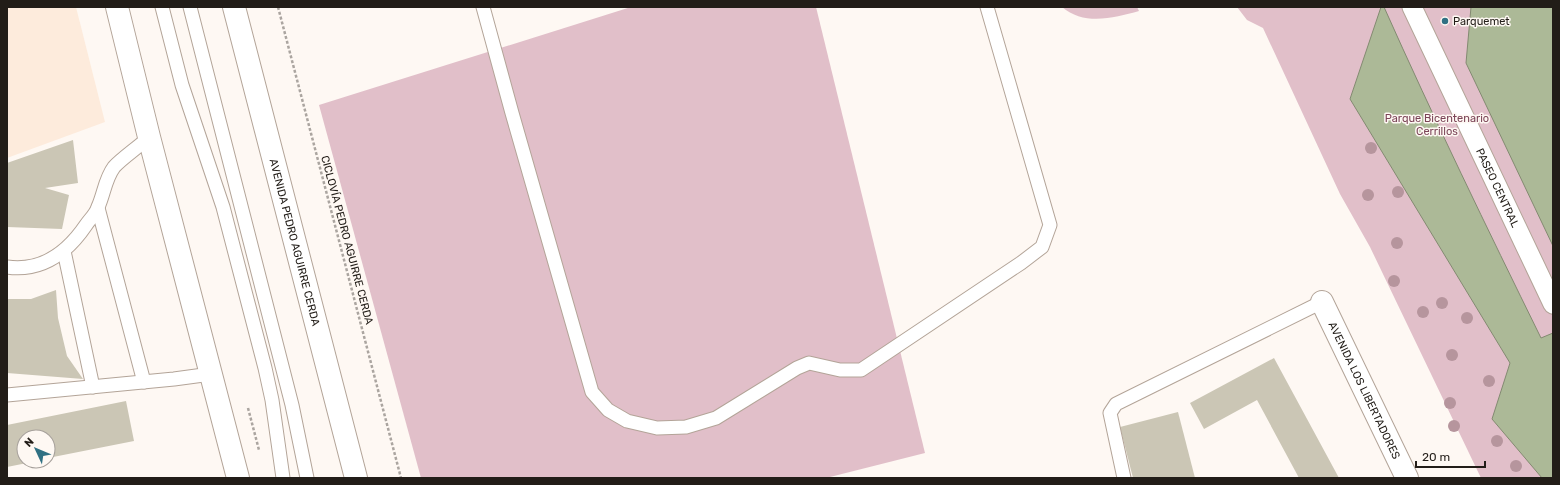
<svg xmlns="http://www.w3.org/2000/svg" width="1560" height="485" font-family="Rubik,sans-serif">
<style>
.built{fill:#fdebdc}
.green{fill:#e1bfc9}
.water{fill:#acb997;stroke:#838a71}
.building{fill:#cbc6b5}
.lines{fill:none;stroke-linecap:round;stroke-linejoin:round}
.service-casing{stroke:#b3a498;stroke-width:15}
.pedestrian-casing{stroke:#b3a498;stroke-width:21}
.minor-casing{stroke:#b3a498;stroke-width:24}
.primary-casing{stroke:#b3a498;stroke-width:24}
.path{stroke:#aba5a0;stroke-width:2.5;stroke-dasharray:3 2;stroke-linecap:butt}
.service{stroke:#fff;stroke-width:13}
.pedestrian{stroke:#fff;stroke-width:19}
.minor{stroke:#fff;stroke-width:22}
.primary{stroke:#fff;stroke-width:22}
.tree{fill:#b6959d}
.poi-dot{fill:#2f7083;stroke:#fef8f3;stroke-width:1.5}
.labels{text-anchor:middle;dominant-baseline:central;stroke-width:3;stroke-linejoin:round;paint-order:stroke}
.poi-label{font-size:11px;fill:#221d18;stroke:#fef8f3;text-anchor:start}
.park-label{font-size:11px;fill:#7b4457;stroke:#fef8f3}
.street-label{font-size:11px;fill:#221d18;stroke:#fef8f3}
</style>
<rect width="100%" height="100%" fill="#fef8f3"/>
<path class="built" d="M7 7H76L105 122 7 158Z"/>
<g class="green">
<path d="M631 7H816L925 453 826 478H421L319 105Z"/>
<path d="M1062 7H1137L1139 11C1114 18 1084 26 1062 7Z"/>
<path d="M1237 7H1553V478H1481L1370 247 1340 194 1263 28 1247 20Z"/>
</g>
<g class="water">
<path d="M1381 7H1384C1434 119 1487 228 1541 338L1553 333V478H1542L1492 419 1510 363 1350 99Z"/>
<path d="M1471 7H1553V246L1466 63Z"/>
</g>
<g class="building">
<path d="M73 140 78 183 45 188 69 195 62 229 7 227V163Z"/>
<path d="M56 290 58 318 67 356 83 379 7 373V299H31Z"/>
<path d="M1274 358 1339 478H1299L1257 400 1204 429 1190 403Z"/>
<path d="M126 401 134 441 48 458V437H24V461L32 462 7 467V425Z"/>
<path d="M1178 412 1195 478H1133L1120 427Z"/>
</g>
<g class="lines">
<defs>
<g id="service">
<path d="M162 7 182 85 223 207 265 368 272 400 283 478"/>
<path d="M190 7 292 405 307 478"/>
<path d="M483 7 512 113 592 392 608 410 627 421 657 428 686 427 716 418 797 368 809 363 840 370H861L1021 263 1042 247 1050 225 987 7"/>
<path d="M98 208 144 382"/>
<path d="M64 251 93 387"/>
<path d="M7 267C42 272 67 253 86 225 90 219 96 214 98 207 104 194 105 179 114 167 122 158 140 146 149 137"/>
<path d="M7 395 174 379 211 374"/>
<path d="M1124 478 1110 413 1116 404 1322 302"/>
</g>
<g id="pedestrian">
<path id="s1" d="M1412 7 1553 304"/>
</g>
<g id="minor">
<path id="s2" d="M1322 302 1407 478"/>
</g>
<g id="primary">
<path d="M117 7 149 137 238 478"/>
<path id="s3" d="M234 7 356 478"/>
</g>
</defs>
<use href="#service" class="service-casing"/>
<use href="#pedestrian" class="pedestrian-casing"/>
<use href="#minor" class="minor-casing"/>
<use href="#primary" class="primary-casing"/>
<g class="path">
<path d="M278 7 401 478"/>
<path d="M248 408 259 450"/>
</g>
<use href="#service" class="service"/>
<use href="#pedestrian" class="pedestrian"/>
<use href="#minor" class="minor"/>
<use href="#primary" class="primary"/>
</g>
<g class="tree">
<circle cx="1371" cy="148" r="6"/>
<circle cx="1398" cy="192" r="6"/>
<circle cx="1368" cy="195" r="6"/>
<circle cx="1397" cy="243" r="6"/>
<circle cx="1394" cy="281" r="6"/>
<circle cx="1442" cy="303" r="6"/>
<circle cx="1423" cy="312" r="6"/>
<circle cx="1467" cy="318" r="6"/>
<circle cx="1452" cy="355" r="6"/>
<circle cx="1489" cy="381" r="6"/>
<circle cx="1450" cy="403" r="6"/>
<circle cx="1454" cy="426" r="6"/>
<circle cx="1497" cy="441" r="6"/>
<circle cx="1516" cy="466" r="6"/>
</g>
<circle class="poi-dot" cx="1445" cy="21" r="4"/>
<g class="labels">
<g class="poi-label">
<text x="1453" y="21">Parquemet</text>
</g>
<g class="park-label">
<text x="1437" y="118">Parque Bicentenario<tspan x="1437" dy="13">Cerrillos</tspan></text>
</g>
<g class="street-label">
<text stroke="none"><textPath href="#s1" startOffset="200">PASEO CENTRAL</textPath></text>
<text transform="translate(347 240) rotate(75)">CICLOVÍA PEDRO AGUIRRE CERDA</text>
<text stroke="none"><textPath href="#s3" startOffset="243">AVENIDA PEDRO AGUIRRE CERDA</textPath></text>
<text stroke="none"><textPath href="#s2" startOffset="98">AVENIDA LOS LIBERTADORES</textPath></text>
</g>
</g>
<rect width="1560" height="485" fill="none" stroke="#221d18" stroke-width="16"/>
<g transform="translate(36 449) rotate(314)"><circle r="19" fill="#fef8f3" stroke="#a6a09b"/>
<path d="M0-3L7 15L0 10L-7 15Z" fill="#2f7083"/>
<text y="-6" font-size="11" font-weight="bold" text-anchor="middle" fill="#221d18">N</text>
</g>
<path d="M1416 461v6h69v-6" fill="none" stroke="#221d18" stroke-width="2"/>
<text x="1422" y="461" font-size="12" fill="#221d18" stroke="#fef8f3" stroke-width="3" paint-order="stroke">20 m</text>
</svg>
